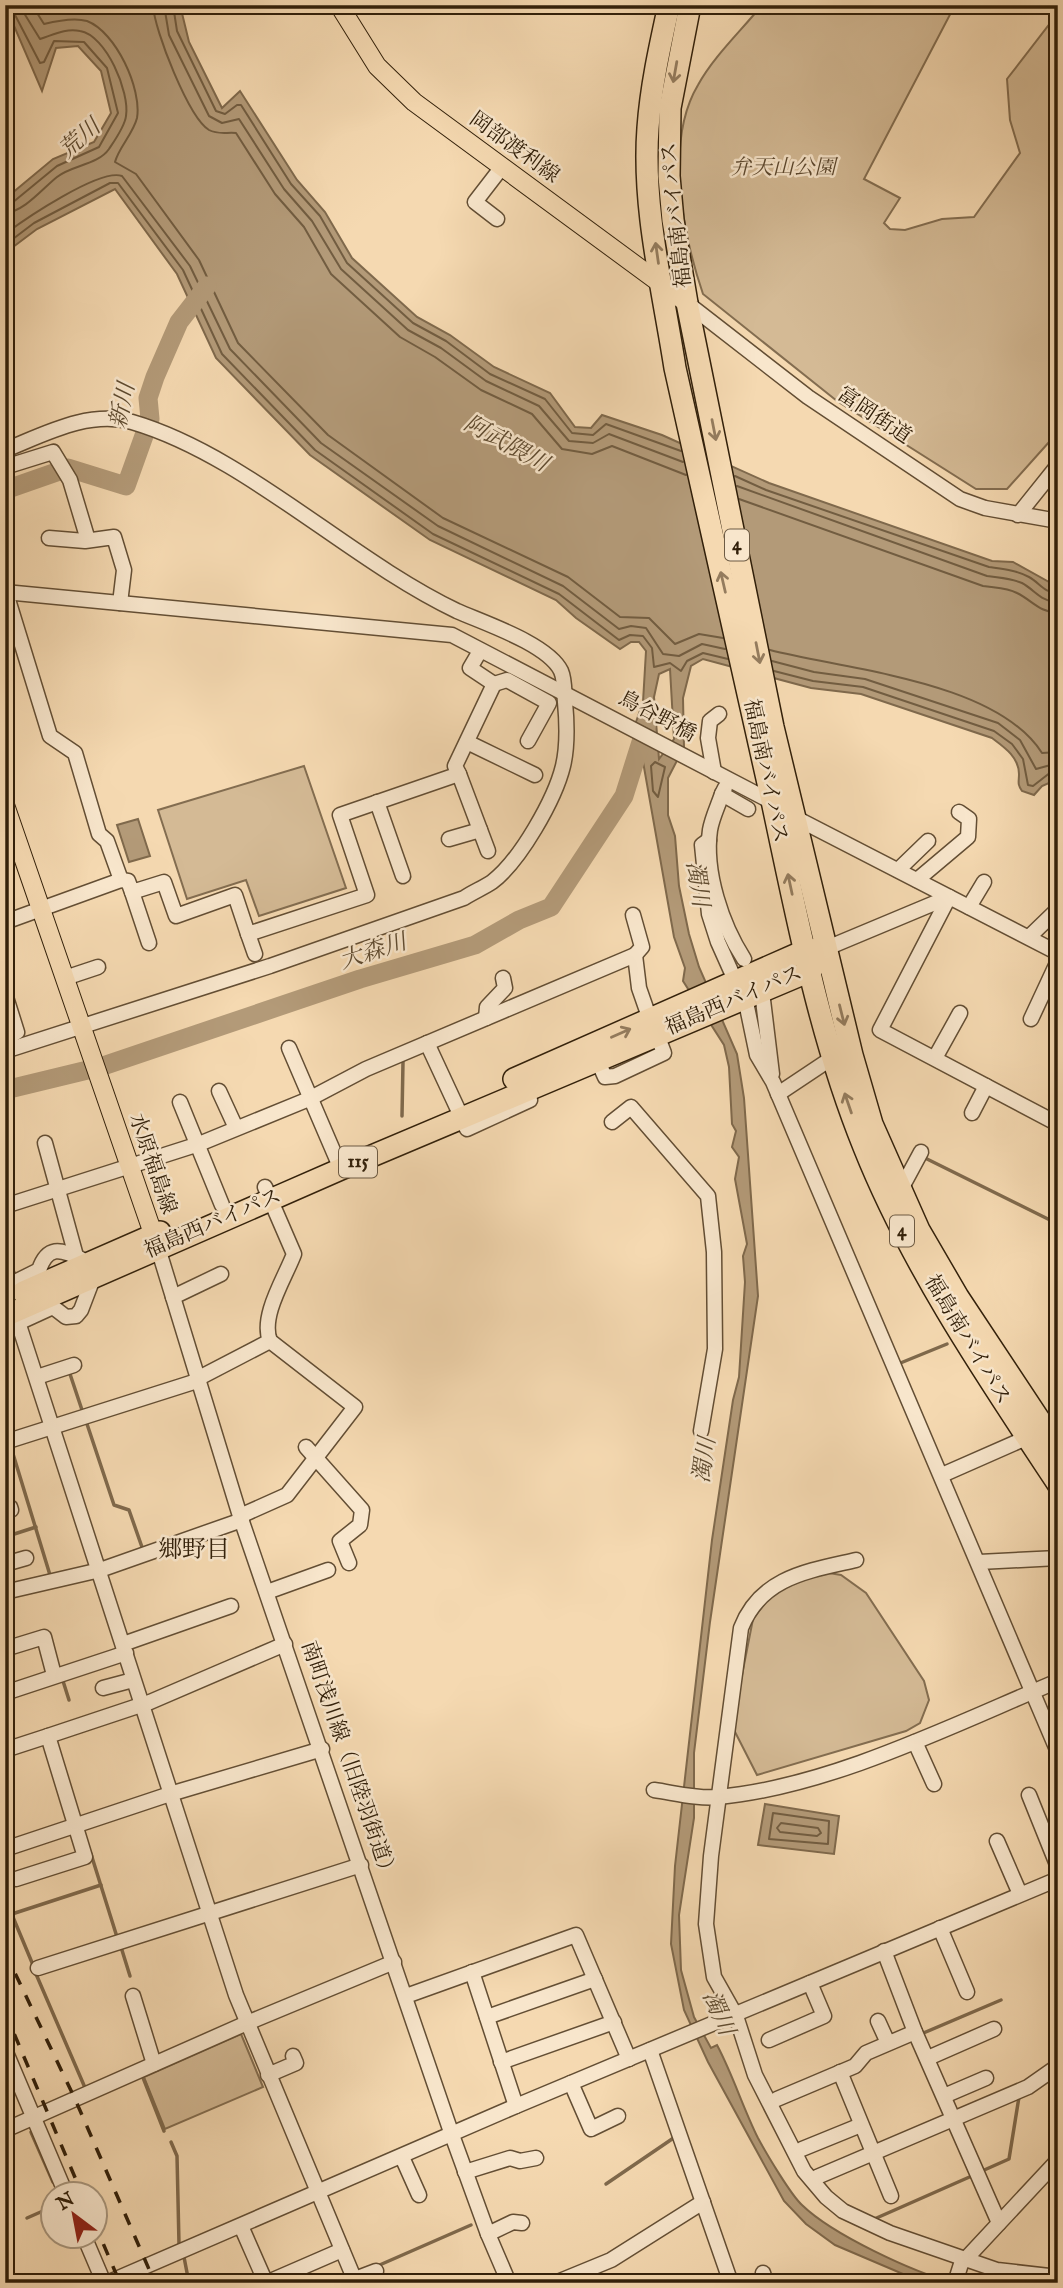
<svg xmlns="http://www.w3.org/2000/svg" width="1063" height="2288" font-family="'IM FELL English','Noto Serif JP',serif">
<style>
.green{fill:#d4ba95;stroke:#836d50;stroke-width:2}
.water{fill:#b39a78;stroke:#7f694c;stroke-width:2;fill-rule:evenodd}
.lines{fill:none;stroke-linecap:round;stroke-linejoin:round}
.shore{stroke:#725d41;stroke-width:2}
.stream{stroke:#7f694c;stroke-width:3.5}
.river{stroke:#b39a78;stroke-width:19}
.minor-casing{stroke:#634e34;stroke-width:17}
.major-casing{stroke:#32200a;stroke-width:20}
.highway-casing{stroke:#32200a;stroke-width:24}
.minor{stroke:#f8e6cc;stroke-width:14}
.major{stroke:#f5d9b1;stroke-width:18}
.highway{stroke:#f5d9b1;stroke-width:21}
.rail{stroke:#32200a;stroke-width:3.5;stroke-dasharray:12 12;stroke-linecap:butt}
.oneway{stroke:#947c5e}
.labels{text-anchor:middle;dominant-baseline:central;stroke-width:5;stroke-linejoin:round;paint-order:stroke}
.shield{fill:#f8e6cc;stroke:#6d5b44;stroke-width:2}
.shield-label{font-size:19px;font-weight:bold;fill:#32200a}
.street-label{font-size:21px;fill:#32200a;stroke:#f8e6cc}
.park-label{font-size:21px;font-style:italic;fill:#5a462d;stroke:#f8e6cc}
.water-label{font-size:23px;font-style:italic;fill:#5f4b30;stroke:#f8e6cc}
.quarter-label{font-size:24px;fill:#32200a;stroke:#f8e6cc}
</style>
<rect width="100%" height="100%" fill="#f5d9b1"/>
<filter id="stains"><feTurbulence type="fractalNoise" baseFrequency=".00286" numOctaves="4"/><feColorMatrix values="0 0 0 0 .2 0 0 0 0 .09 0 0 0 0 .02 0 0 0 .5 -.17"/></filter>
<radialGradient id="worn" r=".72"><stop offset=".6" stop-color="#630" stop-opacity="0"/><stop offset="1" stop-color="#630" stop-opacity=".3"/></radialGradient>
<g class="green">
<path d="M762 5H955L864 179 900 198 884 223 890 229 905 230 942 219 974 217 1020 153 1010 120 1007 79 1058 13V432L1007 489H976L837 401 703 294C683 235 664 142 698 85 714 56 741 31 762 5Z"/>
<path d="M304 766 346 888 259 916 246 880 187 899 158 810Z"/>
<path d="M823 1572 841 1575 866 1593 924 1681 929 1700 920 1723 906 1731 757 1775 732 1726 753 1619 774 1591Z"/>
<path d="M241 2034 263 2087 165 2129 144 2077Z"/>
</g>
<g class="water">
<path d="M5 5H180L189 42 222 108 240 91 297 180 325 212 352 258 417 317 450 335 494 367 550 393 575 427 591 428 602 415 662 435 769 483 992 561 1013 562 1058 587V779L1042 786 1034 795 1022 791C1017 784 1019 782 1019 774 1019 757 1004 747 992 738L861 694 811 688 703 659 691 666 683 698 684 747 668 778V815L675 836 679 886 689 934 699 967 737 1054 744 1098 758 1296 710 1622 694 1753V1818L679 1915 681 1970 694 2017 711 2048 717 2045C733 2075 743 2108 758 2138 766 2153 791 2195 802 2205 833 2235 913 2272 954 2283H924L835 2245 806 2224 784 2201 708 2062 684 2010 671 1944 675 1866 712 1540 733 1400 739 1377 745 1282 743 1256 747 1244 735 1179 739 1157 732 1147 736 1131 732 1124 729 1067 724 1045 683 981 685 968 674 937 636 722 643 702 646 651 639 642H631L620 649 576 618 556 600 430 540 310 455 216 358 177 274 115 189 37 229 5 253V199L53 159 94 142 111 113 101 71 78 46 56 48 42 91ZM670 669 674 739 659 759 654 697 659 674Z"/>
<path d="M138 819 150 856 129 862 117 825Z"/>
<path d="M765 1804 839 1816 834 1854 758 1845Z"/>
</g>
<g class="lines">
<g class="shore">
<path d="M32 5 44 24C56 21 74 17 87 21 116 32 142 89 137 118 133 134 119 147 115 162L136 174 199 260 238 343 328 435 443 518 568 577 620 617 649 618 675 644 699 634 723 638"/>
<path d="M153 5C154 30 189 118 209 130 218 135 227 132 236 133L275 194 304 227 331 274 400 337 435 357 481 390 532 414 562 449 592 454 612 446 686 475"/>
<path d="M164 5 169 35 209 116 222 123 239 119 284 189 312 221 341 269 408 330 441 348 486 381 539 406 569 441 593 443 609 434 683 462"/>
<path d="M173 5 177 31 216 111 225 114 237 105H241L291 184 320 216 347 263 413 323 446 341 490 374 545 399 572 433 593 435 606 424 681 451"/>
<path d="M5 10 14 13 40 63 44 62 54 41 84 42 107 68 118 113 99 147 57 166 12 203 5 204"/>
<path d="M5 213C24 212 43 188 57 177 72 165 98 165 109 149 115 140 125 126 126 116 130 92 106 35 80 31 65 28 53 35 40 39L19 5"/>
<path d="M5 234C25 219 100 168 122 176L190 266 230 349 321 443 438 526 563 586 619 629 631 626 646 628 663 654 679 656 702 644 725 649"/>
<path d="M5 245 34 223 110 183H118L183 270 222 354 315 450 433 534 559 594 619 640 630 635 643 636 652 648 654 667 670 663 681 671 687 661 703 653 728 659"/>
<path d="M735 476 766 490 989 567C1003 569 1016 570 1029 577 1040 583 1044 593 1058 593"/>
<path d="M737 486 987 576C999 578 1010 578 1022 583 1035 590 1041 602 1058 602"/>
<path d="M739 499 983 586C995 588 1006 587 1017 593 1033 601 1039 612 1058 613"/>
<path d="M770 650C848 670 996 681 1042 753L1058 752"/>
<path d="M772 661 814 672 865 679 998 723 1020 740 1036 769 1058 763"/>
<path d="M774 671 813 681 863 687 994 731 1012 744 1023 759 1028 785 1033 786 1051 772H1058"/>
<path d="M655 762 665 767 658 797 653 791 651 766Z"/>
<path d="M773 1813 829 1821 828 1844 769 1839Z"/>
<path d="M781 1823 818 1828 821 1833 817 1836 780 1832 777 1828Z"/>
</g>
<g class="stream">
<path d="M1054 515 1058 506"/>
<path d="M402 1116 403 1062"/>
<path d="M923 1157 1058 1224"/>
<path d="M898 1364 947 1344"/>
<path d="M69 1371 83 1413"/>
<path d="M87 1424 114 1505 129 1510 143 1550"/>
<path d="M10 1444 50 1575"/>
<path d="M5 1537 36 1527"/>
<path d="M63 1681 69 1700"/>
<path d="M91 1854 117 1937"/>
<path d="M5 1898 33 1965"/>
<path d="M12 1914 101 1885"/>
<path d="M121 1947 130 1976"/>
<path d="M36 1974 86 2090"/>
<path d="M921 2034 1001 2000"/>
<path d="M142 2075 164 2131"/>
<path d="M31 2132 53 2182"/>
<path d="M171 2142 177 2156 179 2244"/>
<path d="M982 2171 1009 2159 1019 2097"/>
<path d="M606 2184 675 2137"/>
<path d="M27 2218 52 2207"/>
<path d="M872 2220 974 2175"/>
<path d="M184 2257 189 2283"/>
<path d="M375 2267 471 2225"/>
<path d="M336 2283 347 2278"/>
</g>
<g class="river">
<path d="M5 490 68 468 126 486 150 419 148 398 155 377 179 322 207 286"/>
<path d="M5 1090 100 1067 360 979 475 945 519 920 551 907 624 796 647 723"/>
</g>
<defs>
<g id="minor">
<path d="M497 219 475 202 502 167"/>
<path d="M687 303 808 397 960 499 985 508 1058 521"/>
<path d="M5 450C45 434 88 410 132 422 245 455 348 559 457 611 484 623 548 644 561 671 565 680 564 693 565 702 567 723 568 745 563 766 555 799 520 861 492 882 483 888 473 892 464 898L270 966 5 1051"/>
<path d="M5 467 53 452 70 480 88 540"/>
<path d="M1018 515 1058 465"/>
<path d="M49 538 85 541 114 537 124 570 120 603"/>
<path d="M5 592 452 635 776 804"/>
<path d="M494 684 507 680 549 703 528 741"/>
<path d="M467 742 535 775"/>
<path d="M714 772 708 738 710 721 719 714"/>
<path d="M459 774 488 851"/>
<path d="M725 788 722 794 748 809"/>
<path d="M722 794C718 806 712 818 710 830 704 872 722 925 744 959"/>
<path d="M377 802 403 876"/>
<path d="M792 816 1058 953"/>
<path d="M449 839 480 830"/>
<path d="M709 840 702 845 709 914 718 942 747 1007 757 1055 773 1082 1058 1752"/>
<path d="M898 870 928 841"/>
<path d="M121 880 128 881 132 892 164 882 176 916 235 895 248 934 367 895 340 815 459 774 455 766 494 684 470 668 480 651"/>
<path d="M917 880 968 837 969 819 959 812"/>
<path d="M132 892 149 943"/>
<path d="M949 897 880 1030 1058 1124"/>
<path d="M969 907 984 882"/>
<path d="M633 915 642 947 635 955"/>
<path d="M5 922 121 880 107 841 99 834 75 753 50 736 6 593"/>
<path d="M248 934 255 954"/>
<path d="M1029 937 1058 909"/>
<path d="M827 948 949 897"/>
<path d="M65 978 98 967"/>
<path d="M5 994 17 1032 5 1040"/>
<path d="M763 1000 772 1074"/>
<path d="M486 1018 487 1007 505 988 503 978"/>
<path d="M1031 1019 1058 961"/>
<path d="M427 1043 467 1129 530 1100"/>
<path d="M289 1048 341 1169"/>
<path d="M935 1058 960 1013"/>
<path d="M601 1068 605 1077 615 1076 664 1053 659 1040"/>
<path d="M219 1091 236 1128"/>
<path d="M778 1094 832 1058"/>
<path d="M180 1102 222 1205"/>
<path d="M972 1113 986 1086"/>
<path d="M612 1122 631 1107 708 1196 714 1252 715 1349 701 1431"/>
<path d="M45 1143 76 1256"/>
<path d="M900 1191 921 1152"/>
<path d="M5 1206 199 1144 309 1099 366 1069 635 955 639 988 647 1011"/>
<path d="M158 1248 240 1516 452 2135 488 2234 509 2283"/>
<path d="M5 1268 11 1284"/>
<path d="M5 1287 39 1270C47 1246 60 1248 81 1259"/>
<path d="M173 1297 221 1274"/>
<path d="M18 1322 236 1995 356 2283"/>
<path d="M5 1329 53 1307 66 1317 76 1316 81 1310 94 1276"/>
<path d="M37 1377 74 1365"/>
<path d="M197 1379 270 1341"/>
<path d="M5 1442 197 1381"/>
<path d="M306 1447 362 1510 360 1525 340 1541 349 1563"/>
<path d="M942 1475 1058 1424"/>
<path d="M5 1512 11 1510 10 1507"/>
<path d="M240 1516 287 1495 355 1407 270 1341C260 1316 285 1278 294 1254L265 1187"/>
<path d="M856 1560C808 1571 761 1577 741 1628L711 1856 706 1924 714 1977 736 2016 755 2075 804 2171 826 2197 843 2211 890 2233 997 2270 1058 2277"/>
<path d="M979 1562 1058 1558"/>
<path d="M5 1564 26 1558"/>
<path d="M5 1592 100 1570 242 1520"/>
<path d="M267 1592 328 1570"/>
<path d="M123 1644 231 1606"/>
<path d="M5 1649 44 1637 54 1675"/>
<path d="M103 1688 133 1680"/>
<path d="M5 1693 126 1653"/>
<path d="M915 1742 934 1784"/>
<path d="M5 1750 48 1736"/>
<path d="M654 1790C675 1793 698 1799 718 1797 830 1787 955 1724 1058 1681"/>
<path d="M1029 1795 1058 1867"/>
<path d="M997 1841 1020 1894"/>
<path d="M5 1849 170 1794 322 1749"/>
<path d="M16 1879 85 1857 48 1736 150 1702 285 1644"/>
<path d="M940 1928 967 1992"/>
<path d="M884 1951 915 2032 999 2223"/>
<path d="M38 1968 361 1865"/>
<path d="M472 1972 516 2106"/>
<path d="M133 1996 154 2064"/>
<path d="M406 1996 576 1935 629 2059"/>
<path d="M487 2017 595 1979"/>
<path d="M878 2021 888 2043"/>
<path d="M769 2040 824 2016 810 1983"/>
<path d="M5 2050 66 2194"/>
<path d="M650 2050 731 2283"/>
<path d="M928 2058 994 2029"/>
<path d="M501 2062 614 2022"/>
<path d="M840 2072 891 2196"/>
<path d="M268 2075 296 2063 293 2056"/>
<path d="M571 2083 591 2129 618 2116"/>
<path d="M944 2096 986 2078"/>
<path d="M777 2099 855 2066 866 2053 915 2032"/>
<path d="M5 2130 247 2023 394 1962"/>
<path d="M802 2149 861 2125"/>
<path d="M402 2157 419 2195"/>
<path d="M465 2172 510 2158 520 2161 536 2158"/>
<path d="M817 2177 1028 2087 1058 2066"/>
<path d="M241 2226 266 2283"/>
<path d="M488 2234 513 2222 522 2223"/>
<path d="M84 2236 104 2283"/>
<path d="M763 2273 766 2283"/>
<path d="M355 2279 376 2271"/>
<path d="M107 2283 516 2106 1058 1879"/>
<path d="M266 2283 342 2250"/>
<path d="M555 2283 611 2260 703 2202"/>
<path d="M955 2283 961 2264 1058 2160"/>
</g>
<g id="major">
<path d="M339 5 377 66 414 102 687 303"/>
<path d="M5 805 158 1248"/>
</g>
<g id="highway">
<path d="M669 5C660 46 651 86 648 128 642 207 663 290 675 368 707 513 740 657 772 801 797 917 819 1036 864 1147 912 1267 987 1377 1058 1484"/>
<path d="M690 5 670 108 669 176 673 220 687 303 773 727 852 1055 872 1124 919 1230 958 1297 1058 1448"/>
<path d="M514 1079 804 951 819 949"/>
<path d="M23 1292 160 1232"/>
<path d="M5 1316 341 1169 810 971 817 962"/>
</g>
</defs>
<use href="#minor" class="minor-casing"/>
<use href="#major" class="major-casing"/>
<use href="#highway" class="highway-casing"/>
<use href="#minor" class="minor"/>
<use href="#major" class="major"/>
<use href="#highway" class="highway"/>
<g class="rail">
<path d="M5 1952 75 2099 155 2283"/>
<path d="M5 2012 82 2194"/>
<path d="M94 2222 120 2283"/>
</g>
</g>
<defs><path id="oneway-shaft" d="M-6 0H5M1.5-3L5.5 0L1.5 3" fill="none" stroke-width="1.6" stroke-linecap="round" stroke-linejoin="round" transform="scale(1.75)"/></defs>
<g class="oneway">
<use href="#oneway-shaft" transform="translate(675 72) rotate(100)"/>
<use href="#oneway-shaft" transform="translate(657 253) rotate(-98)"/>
<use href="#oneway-shaft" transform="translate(714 430) rotate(79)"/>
<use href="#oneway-shaft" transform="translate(723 582) rotate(-103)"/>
<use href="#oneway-shaft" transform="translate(758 653) rotate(79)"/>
<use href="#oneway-shaft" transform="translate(790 884) rotate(-102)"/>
<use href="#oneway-shaft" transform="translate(842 1015) rotate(76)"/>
<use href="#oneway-shaft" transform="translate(621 1033) rotate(-24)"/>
<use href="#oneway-shaft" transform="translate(848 1103) rotate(-109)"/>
</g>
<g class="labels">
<g class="shield">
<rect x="725" y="529.5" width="24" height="31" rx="5"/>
<rect x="339" y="1146.5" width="38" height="31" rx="5"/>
<rect x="890" y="1215.5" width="24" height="31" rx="5"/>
</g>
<g class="shield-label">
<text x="737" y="545">4</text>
<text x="358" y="1162">115</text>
<text x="902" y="1231">4</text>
</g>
<g class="street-label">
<text transform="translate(514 148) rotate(36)">岡部渡利線</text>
<text transform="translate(677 215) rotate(-96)">福島南バイパス</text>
<text transform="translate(874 416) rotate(34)">富岡街道</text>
<text transform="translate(657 717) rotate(28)">鳥谷野橋</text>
<text transform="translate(765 771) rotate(78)">福島南バイパス</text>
<text transform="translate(734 1001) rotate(-23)">福島西バイパス</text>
<text transform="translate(152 1164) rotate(71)">水原福島線</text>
<text transform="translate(213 1224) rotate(-23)">福島西バイパス</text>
<text transform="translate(967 1340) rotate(59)">福島南バイパス</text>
<text transform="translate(348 1761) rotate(71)">南町浅川線（旧陸羽街道）</text>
</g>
<g class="park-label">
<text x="783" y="168">弁天山公園</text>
</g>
<g class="water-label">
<text transform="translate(80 139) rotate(-41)">荒川</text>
<text transform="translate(123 406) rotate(-78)">新川</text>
<text transform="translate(506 444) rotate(29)">阿武隈川</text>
<text transform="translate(697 884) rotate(81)">濁川</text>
<text transform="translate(373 952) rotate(-18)">大森川</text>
<text transform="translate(705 1460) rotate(-82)">濁川</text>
<text transform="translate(718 2013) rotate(66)">濁川</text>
</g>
<g class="quarter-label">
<text x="194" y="1550">郷野目</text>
</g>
</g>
<rect width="1063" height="2288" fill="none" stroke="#f5d9b1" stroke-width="28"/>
<rect x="7" y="7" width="1049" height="2274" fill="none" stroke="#32200a" stroke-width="3.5"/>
<rect x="14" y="14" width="1035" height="2260" fill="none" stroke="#32200a" stroke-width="2"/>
<g transform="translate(74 2215) rotate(328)"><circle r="33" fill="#f8e6cc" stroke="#a9977e" stroke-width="2"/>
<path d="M0-5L12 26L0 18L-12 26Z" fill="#8f2418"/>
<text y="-10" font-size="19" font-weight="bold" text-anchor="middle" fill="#32200a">N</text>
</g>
<rect width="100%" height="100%" filter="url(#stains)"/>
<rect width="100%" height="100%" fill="url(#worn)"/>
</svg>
